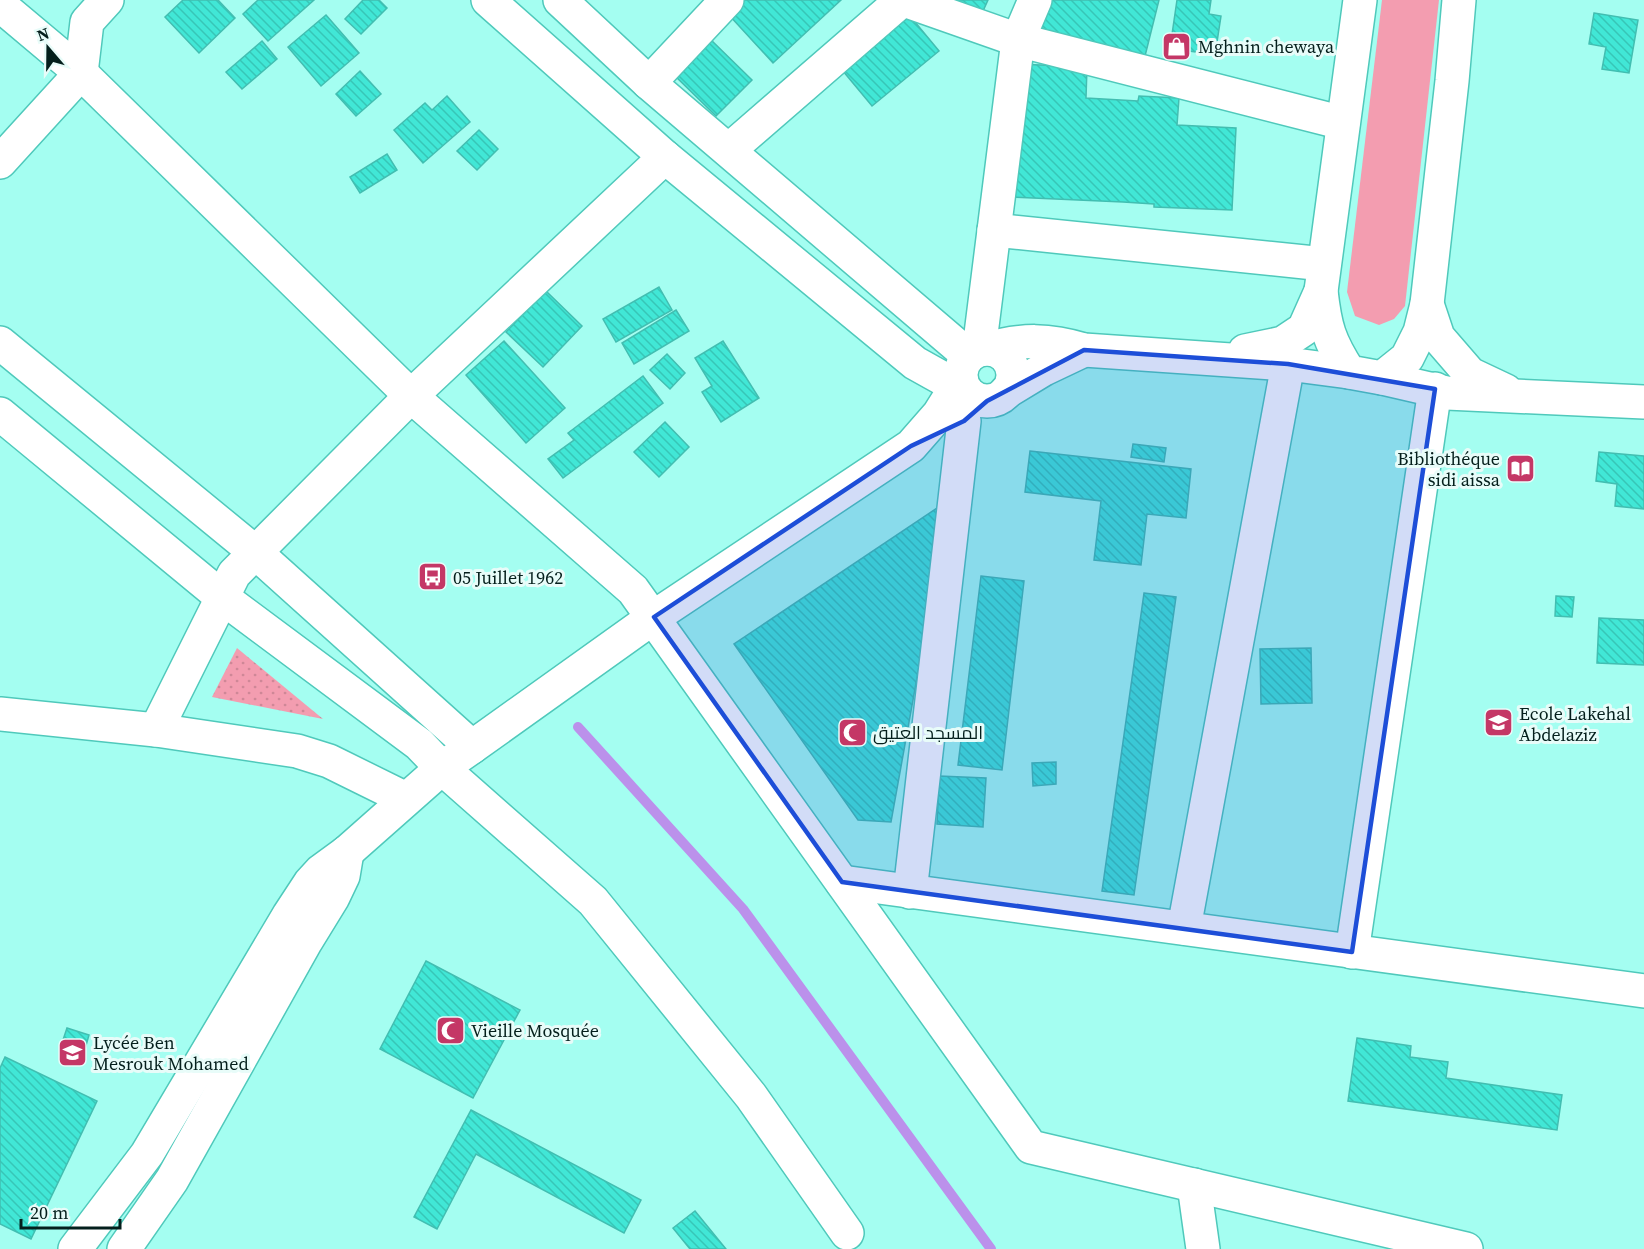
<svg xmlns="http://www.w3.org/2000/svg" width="1644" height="1249" font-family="'Source Serif 4',Cairo,serif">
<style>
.grass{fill:url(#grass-dots)}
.garden{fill:#f39db0}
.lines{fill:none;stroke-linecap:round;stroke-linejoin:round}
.stream{stroke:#bb91eb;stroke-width:10}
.building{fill:url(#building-back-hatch);stroke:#42beb1;stroke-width:1.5}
.minor-casing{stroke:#4fc9bb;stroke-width:36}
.major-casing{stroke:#4fc9bb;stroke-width:36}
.minor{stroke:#fff;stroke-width:33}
.major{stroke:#fff;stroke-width:33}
.marked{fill:#1d4ed8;fill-opacity:0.2;stroke:#1d4ed8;stroke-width:4.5;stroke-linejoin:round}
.labels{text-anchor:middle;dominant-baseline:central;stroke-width:6;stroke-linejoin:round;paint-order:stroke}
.poi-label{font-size:18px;fill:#041f1c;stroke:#e8fcf9;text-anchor:start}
</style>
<defs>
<pattern id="grass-dots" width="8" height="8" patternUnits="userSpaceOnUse" patternTransform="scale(1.5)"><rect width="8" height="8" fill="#f39db0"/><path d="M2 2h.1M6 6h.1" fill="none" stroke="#cf8797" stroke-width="1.8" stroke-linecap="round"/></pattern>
<pattern id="building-back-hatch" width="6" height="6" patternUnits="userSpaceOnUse" patternTransform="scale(1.5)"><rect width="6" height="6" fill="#41e7d6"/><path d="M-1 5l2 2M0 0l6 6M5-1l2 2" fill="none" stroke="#37c6b7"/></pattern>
</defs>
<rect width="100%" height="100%" fill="#a4fef1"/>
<path class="grass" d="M237 648 323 719 212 697Z"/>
<path class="garden" d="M1382 0H1439L1405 306 1394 319 1379 325 1355 316 1347 292Z"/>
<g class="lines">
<path class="stream" d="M578 727 743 909 991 1249"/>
</g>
<g class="building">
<path d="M183 0H218L235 18 199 53 165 17Z"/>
<path d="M258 0H314L268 41 243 14Z"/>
<path d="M363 0H379L387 8 361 34 345 19Z"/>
<path d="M745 0H841L773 63 729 15Z"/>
<path d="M931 0H988L978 22Z"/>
<path d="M1049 0H1159L1145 56 1038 31Z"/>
<path d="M1177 0H1211L1209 14 1221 16 1215 55 1170 48Z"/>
<path d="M1594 13 1638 20 1629 73 1602 69 1606 47 1589 44Z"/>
<path d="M326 15 359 53 321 86 288 47Z"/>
<path d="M910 16 939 51 872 106 843 71Z"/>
<path d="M708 37 752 80 716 116 672 73Z"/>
<path d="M262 41 277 59 242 89 226 72Z"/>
<path d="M1017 64 1087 67 1086 98 1138 101 1139 96 1179 98 1177 125 1236 128 1232 210 1154 207V204L1123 202 1010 197Z"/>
<path d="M360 71 381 94 356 116 336 94Z"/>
<path d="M447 96 470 122 423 163 394 130 425 103 432 110Z"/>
<path d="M479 130 498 149 477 170 457 151Z"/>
<path d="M387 154 397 170 360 193 350 177Z"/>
<path d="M659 287 672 310 616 342 603 319Z"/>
<path d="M546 291 582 326 543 367 506 332Z"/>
<path d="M676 310 689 331 634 364 622 343Z"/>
<path d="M504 341 565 408 526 443 466 375Z"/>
<path d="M723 341 759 398 721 422 702 392 712 386 695 358Z"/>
<path d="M667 354 685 373 670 389 650 370Z"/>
<path d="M643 376 663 403 563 478 548 459 574 440 568 433Z"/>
<path d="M665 422 689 447 659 477 634 452Z"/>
<path d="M1133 444 1166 448 1164 462 1131 457Z"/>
<path d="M1030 451 1191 469 1186 518 1147 514 1141 565 1094 560 1101 501 1025 492Z"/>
<path d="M1599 452 1644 456V509L1615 506 1617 484 1596 481Z"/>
<path d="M955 496 942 539 891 822 858 820 734 644Z"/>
<path d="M981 576 1024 581 1002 770 958 765Z"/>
<path d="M1144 593 1176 597 1134 895 1102 891Z"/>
<path d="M1556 596 1574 597 1572 617 1555 616Z"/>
<path d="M1599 618 1644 620V665L1597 663Z"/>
<path d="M1311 648 1312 703 1261 704 1260 649Z"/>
<path d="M1056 762V784L1033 786 1032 763Z"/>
<path d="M939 776 986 778 983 827 937 824Z"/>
<path d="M426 961 520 1010 473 1098 380 1049Z"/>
<path d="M67 1028 89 1035 83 1056 60 1049Z"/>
<path d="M1357 1038 1411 1046 1410 1057 1448 1062 1446 1078 1562 1095 1557 1130 1348 1101Z"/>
<path d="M5 1057 97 1101 31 1239 0 1224V1068Z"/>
<path d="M471 1110 641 1200 624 1233 476 1154 437 1229 414 1217Z"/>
<path d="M695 1211 726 1249H690L673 1228Z"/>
</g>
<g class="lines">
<defs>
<g id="minor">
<path d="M488 0 665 157 915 363 967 392"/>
<path d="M560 0 649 83 969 356"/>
<path d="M904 0 1018 40 1343 123"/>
<path d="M0 5 81 73 411 396 633 590 1031 1147 1466 1249"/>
<path d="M649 83 727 0"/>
<path d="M729 150 902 0"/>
<path d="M0 162 81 73 87 22 107 0"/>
<path d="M994 230 1324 264"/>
<path d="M0 343 255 552 472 747"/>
<path d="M979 350 1018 40 1035 0"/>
<path d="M0 414 223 598 419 744 442 768 593 901 751 1096 847 1233"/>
<path d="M0 714 156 730 297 751 329 761 406 799"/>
<path d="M156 730 234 574 411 396 665 157"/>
<path d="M842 882 1644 991"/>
<path d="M910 892 964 421"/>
<path d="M1184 928 1288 364"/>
<path d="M1352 952 1435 389"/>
<path d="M1194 1185 1203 1249"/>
</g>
<g id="major">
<path d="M1360 0 1321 291C1325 327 1329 341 1349 372L1382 378 1407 358 1420 332 1427 304 1452 81 1459 0"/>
<path d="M1427 304 1438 337 1470 374 1506 391"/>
<path d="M987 349C1021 339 1050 339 1084 350L1288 364 1349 372"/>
<circle cx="987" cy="375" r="26"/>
<path d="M1245 351 1283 343 1304 329 1321 291"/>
<path d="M1382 378 1447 393 1644 402"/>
<path d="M1006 392 1044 369 1084 350"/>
<path d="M75 1249 147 1154 289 915 310 883 321 871 347 852 442 768 472 747 654 617 911 446 939 414 961 379"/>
<path d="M124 1249 172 1180 306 941 333 897 343 876 347 852"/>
</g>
</defs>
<use href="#minor" class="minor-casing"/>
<use href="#major" class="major-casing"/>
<use href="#minor" class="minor"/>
<use href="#major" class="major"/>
</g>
<path class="marked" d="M1084 350 1288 364 1435 389 1352 952 842 882 654 617 911 446 964 421 987 401Z"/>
<defs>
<symbol id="shop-square" viewBox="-11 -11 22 22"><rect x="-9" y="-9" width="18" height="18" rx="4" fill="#c43766" stroke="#e8fcf9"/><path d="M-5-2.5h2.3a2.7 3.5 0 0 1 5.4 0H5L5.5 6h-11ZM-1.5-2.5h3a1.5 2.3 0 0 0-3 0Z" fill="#fff"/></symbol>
<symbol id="library-square" viewBox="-11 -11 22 22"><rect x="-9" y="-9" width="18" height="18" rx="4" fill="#c43766" stroke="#e8fcf9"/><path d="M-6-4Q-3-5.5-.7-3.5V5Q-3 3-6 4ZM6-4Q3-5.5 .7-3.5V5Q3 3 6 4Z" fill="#fff"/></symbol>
<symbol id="bus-square" viewBox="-11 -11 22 22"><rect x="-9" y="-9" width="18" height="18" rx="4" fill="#c43766" stroke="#e8fcf9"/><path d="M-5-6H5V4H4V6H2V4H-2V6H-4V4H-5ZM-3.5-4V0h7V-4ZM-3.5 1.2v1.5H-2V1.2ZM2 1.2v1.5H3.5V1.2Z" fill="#fff"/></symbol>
<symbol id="school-square" viewBox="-11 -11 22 22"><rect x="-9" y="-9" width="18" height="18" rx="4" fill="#c43766" stroke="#e8fcf9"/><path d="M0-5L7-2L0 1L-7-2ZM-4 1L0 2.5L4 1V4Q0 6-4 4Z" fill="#fff"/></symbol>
<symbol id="mosque-square" viewBox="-11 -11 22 22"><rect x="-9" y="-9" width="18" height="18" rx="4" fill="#c43766" stroke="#e8fcf9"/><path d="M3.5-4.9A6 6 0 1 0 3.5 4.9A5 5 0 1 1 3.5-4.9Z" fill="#fff"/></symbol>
</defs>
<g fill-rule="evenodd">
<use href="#shop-square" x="1160" y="30" width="33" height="33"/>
<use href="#library-square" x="1504" y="452" width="33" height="33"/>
<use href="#bus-square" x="416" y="560" width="33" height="33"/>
<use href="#school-square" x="1482" y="706" width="33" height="33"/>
<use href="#mosque-square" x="836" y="716" width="33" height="33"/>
<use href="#mosque-square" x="434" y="1014" width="33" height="33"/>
<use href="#school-square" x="56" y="1036" width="33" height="33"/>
</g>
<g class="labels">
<g class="poi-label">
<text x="1198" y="46">Mghnin chewaya</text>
<text x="1500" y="458" text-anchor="end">Bibliothéque<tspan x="1500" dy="21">sidi aissa</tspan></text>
<text x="453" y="577">05 Juillet 1962</text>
<text x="1519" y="713">Ecole Lakehal<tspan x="1519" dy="21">Abdelaziz</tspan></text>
<text x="873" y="732">المسجد العتيق</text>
<text x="471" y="1030">Vieille Mosquée</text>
<text x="93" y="1042">Lycée Ben<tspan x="93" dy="21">Mesrouk Mohamed</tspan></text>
</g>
</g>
<g transform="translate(48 48) rotate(340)" stroke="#e8fcf9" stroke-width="4.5" paint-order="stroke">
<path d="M0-4.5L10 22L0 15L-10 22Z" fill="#041f1c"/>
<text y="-9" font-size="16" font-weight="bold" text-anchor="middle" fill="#041f1c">N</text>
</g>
<path d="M21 1219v9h99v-9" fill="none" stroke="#041f1c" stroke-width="3"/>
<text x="30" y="1219" font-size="18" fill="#041f1c" stroke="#e8fcf9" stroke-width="4.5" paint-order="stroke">20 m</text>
</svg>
